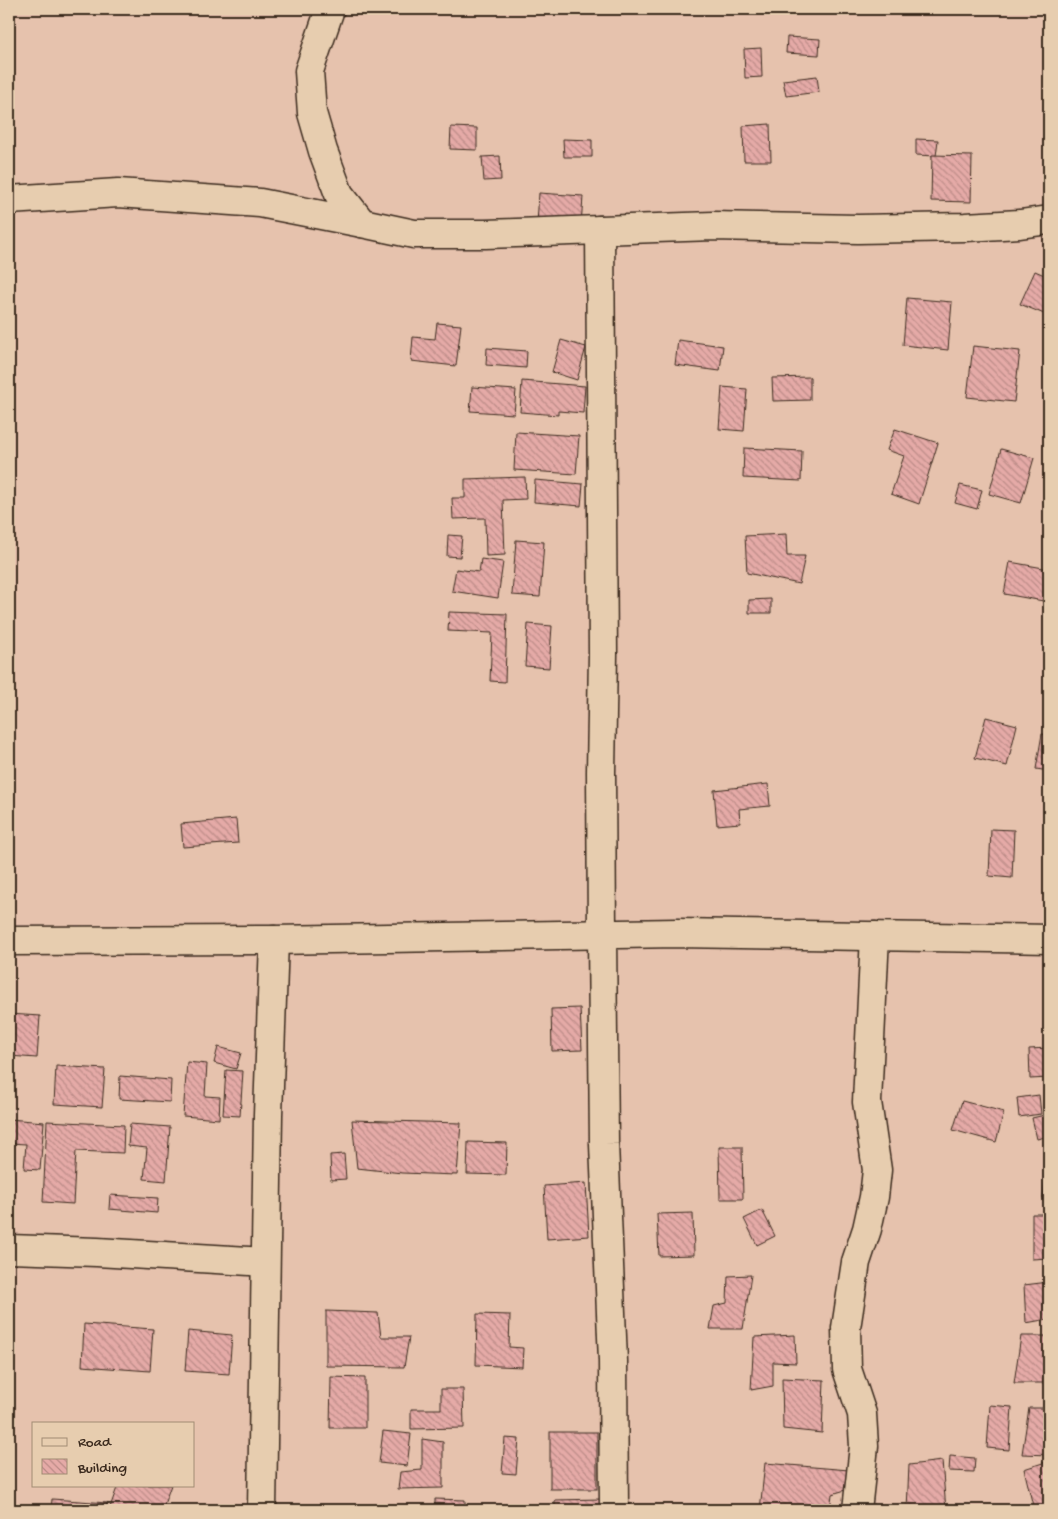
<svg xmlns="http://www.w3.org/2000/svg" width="1058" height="1519" font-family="'Gochi Hand',sans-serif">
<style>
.building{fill:url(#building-back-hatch);stroke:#3b2a1e}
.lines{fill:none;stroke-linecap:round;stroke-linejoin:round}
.street-casing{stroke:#3b2a1e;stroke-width:31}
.street{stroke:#e7cdaf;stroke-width:28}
</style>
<defs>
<pattern id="building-back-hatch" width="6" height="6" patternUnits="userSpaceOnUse" patternTransform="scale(1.25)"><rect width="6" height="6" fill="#e5aaa7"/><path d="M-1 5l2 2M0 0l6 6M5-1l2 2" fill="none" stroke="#bb8b87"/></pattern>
</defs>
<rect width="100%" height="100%" fill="#e6c2ad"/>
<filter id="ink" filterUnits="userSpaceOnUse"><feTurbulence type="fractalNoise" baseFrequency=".02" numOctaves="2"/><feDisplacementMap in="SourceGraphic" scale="10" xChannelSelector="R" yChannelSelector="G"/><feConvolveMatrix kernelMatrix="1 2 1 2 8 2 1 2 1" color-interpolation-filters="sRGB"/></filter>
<g filter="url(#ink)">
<g class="building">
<path d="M787 37 820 39 819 55 786 53Z"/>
<path d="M761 48 762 77 745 78 744 49Z"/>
<path d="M817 76 819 92 786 96 783 80Z"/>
<path d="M770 124 771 161H744L743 126Z"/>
<path d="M451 127 477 128V150L450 149Z"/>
<path d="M563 139 592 140V157H564Z"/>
<path d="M916 139 938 140 936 156 916 155Z"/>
<path d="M932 155 972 156 971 202 931 201Z"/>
<path d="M500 156 501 180 484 181 482 157Z"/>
<path d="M539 193 583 196 581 226 537 223Z"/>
<path d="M1035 271 1049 277V316L1020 304Z"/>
<path d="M907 298 952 302 948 350 903 345Z"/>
<path d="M437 323 461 325 456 366 411 361 413 337 435 339Z"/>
<path d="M561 340 586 347 577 380 552 372Z"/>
<path d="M678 340 723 346 720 371 675 365Z"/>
<path d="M973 346 1020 351 1014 402 967 397Z"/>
<path d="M487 348 527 351 526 368 486 365Z"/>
<path d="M810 377V400L773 401 772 378Z"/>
<path d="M522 381 585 386 583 413 558 411V415L520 412Z"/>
<path d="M472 387 516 390 514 414 470 411Z"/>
<path d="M722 387 747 389 744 431 719 429Z"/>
<path d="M895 429 938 443 919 504 891 494 904 456 887 450Z"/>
<path d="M516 432 579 436 576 474 514 470Z"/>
<path d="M744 448 802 451 801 481 743 478Z"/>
<path d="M1001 449 1034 458 1021 503 989 494Z"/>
<path d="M525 477 526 499 503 500 505 555 486 556 485 518 453 519 452 498H465V479Z"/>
<path d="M535 480 583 484 581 506 534 502Z"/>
<path d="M960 485 982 490 977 509 955 503Z"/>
<path d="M786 534 787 556H805L799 584 747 573 745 536Z"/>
<path d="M448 535 462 536 460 557 447 556Z"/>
<path d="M516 540 544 542 540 597 512 595Z"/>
<path d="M481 559 503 562 498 598 452 591 456 569 479 572Z"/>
<path d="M1010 562 1049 569V602L1004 594Z"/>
<path d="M771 599V613H749V600Z"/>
<path d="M449 612 507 614 505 682 490 681 492 633 448 631Z"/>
<path d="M528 624 552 626 549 668 525 666Z"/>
<path d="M986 717 1017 725 1007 766 975 758Z"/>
<path d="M1042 734 1049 735V771L1036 769Z"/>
<path d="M768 784 770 806 739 809 740 823 717 825 714 790Z"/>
<path d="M236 819 238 843 183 847 181 824Z"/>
<path d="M991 829 1014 830 1012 878 989 876Z"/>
<path d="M580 1008 582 1050 552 1051 551 1009Z"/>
<path d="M9 1014 40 1016 37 1058 9 1056Z"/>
<path d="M218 1047 241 1053 236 1069 214 1063Z"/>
<path d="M1049 1048V1078L1030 1079 1029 1049Z"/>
<path d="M187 1062 207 1064 205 1096 220 1097 219 1119 183 1116Z"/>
<path d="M56 1066 105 1069 102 1107 54 1104Z"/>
<path d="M226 1070 243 1071 240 1116 223 1115Z"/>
<path d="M120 1076 171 1080 170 1102 119 1099Z"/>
<path d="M1039 1095 1041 1114 1019 1117 1017 1098Z"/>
<path d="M962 1101 1004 1112 996 1142 953 1130Z"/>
<path d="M1049 1114V1136L1037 1139 1032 1118Z"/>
<path d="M9 1119 44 1122 40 1170 24 1169 26 1144 9 1143Z"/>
<path d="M352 1120 461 1123 457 1175 402 1173 357 1168Z"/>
<path d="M47 1121 124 1125 123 1153 76 1151 73 1204 43 1202Z"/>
<path d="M130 1124 170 1127 166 1181 144 1179 147 1148 128 1146Z"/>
<path d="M468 1142 507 1143 506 1175 467 1174Z"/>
<path d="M719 1147H742L743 1199H720Z"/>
<path d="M344 1154 346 1179 331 1180 330 1155Z"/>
<path d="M1045 1178H1049V1198H1043Z"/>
<path d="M586 1183 589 1236 547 1239 544 1186Z"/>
<path d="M110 1195 158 1198 157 1213 109 1209Z"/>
<path d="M762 1210 775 1236 757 1245 744 1219Z"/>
<path d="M693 1213 694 1255 659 1256 657 1214Z"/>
<path d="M1032 1214H1049V1258L1032 1259Z"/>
<path d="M751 1275 743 1329H710L714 1306 727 1303 728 1276Z"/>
<path d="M1049 1282 1048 1319 1026 1323 1024 1285Z"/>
<path d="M326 1311 378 1313 381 1337H409L404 1367 326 1366Z"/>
<path d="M477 1314 510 1315 509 1347 523 1348 522 1367 476 1365Z"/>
<path d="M84 1324 153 1329 150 1371 82 1366Z"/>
<path d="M188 1331 232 1335 229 1374 185 1371Z"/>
<path d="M795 1335 796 1363 773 1362V1386L751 1390 754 1337Z"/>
<path d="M1021 1336H1049V1350L1043 1383H1014Z"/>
<path d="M331 1377 365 1378V1428H330Z"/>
<path d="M782 1378 824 1380 822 1433 783 1429Z"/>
<path d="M441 1389H463L464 1428 411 1429V1409H441Z"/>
<path d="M990 1405 1012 1407 1009 1450 987 1448Z"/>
<path d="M1029 1408H1049V1455L1022 1454Z"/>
<path d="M383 1431 411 1434 407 1466 379 1463Z"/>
<rect x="550" y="1432" width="47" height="57"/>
<path d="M505 1438 519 1439 516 1474 502 1473Z"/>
<path d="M422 1439 443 1442V1488L398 1489 400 1472 422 1470Z"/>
<path d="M950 1456 975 1458 974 1472 949 1471Z"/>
<path d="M942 1461 946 1510H907L909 1465Z"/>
<path d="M1049 1461V1510H1034L1024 1469Z"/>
<path d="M765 1463 849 1470 852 1488 832 1494 830 1510H760Z"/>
<path d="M118 1485H171L162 1510H109Z"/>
<path d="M52 1499 107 1503 106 1510H51Z"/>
<path d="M435 1499 465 1500V1510H435Z"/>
<path d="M601 1499V1510H555V1500Z"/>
</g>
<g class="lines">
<defs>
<g id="street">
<path d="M330 9 309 71 312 113 323 151 339 194 362 223 414 234H485L713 226 858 229 965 227 1020 224 1049 220"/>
<path d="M9 200 118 193 260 203 362 223"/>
<path d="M600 230 603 654 601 772 602 934 604 1144 613 1361 614 1510"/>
<path d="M9 941 274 940 677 933 1049 939"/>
<path d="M9 1249 97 1252 265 1262"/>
<path d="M262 1510 268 1115 274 940"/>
<path d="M857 1510 864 1446 862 1414 847 1369 846 1328 856 1262 867 1229 874 1197 877 1170 867 1102 875 936"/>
</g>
</defs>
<use href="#street" class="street-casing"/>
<use href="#street" class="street"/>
</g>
</g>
<rect width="1058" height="1519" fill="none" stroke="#e7cdaf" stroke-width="30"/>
<rect x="15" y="15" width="1028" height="1489" fill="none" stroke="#3b2a1e" stroke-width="2" filter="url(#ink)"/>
<rect x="32" y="1422" width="162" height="65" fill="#e7cdaf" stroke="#a28c75"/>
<rect x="42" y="1438" width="25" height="8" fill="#e7cdaf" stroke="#a28c75"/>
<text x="78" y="1446" font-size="15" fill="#3b2a1e">Road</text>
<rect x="42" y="1459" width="25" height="15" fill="url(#building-back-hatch)" stroke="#a28c75"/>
<text x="78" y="1472" font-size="15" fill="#3b2a1e">Building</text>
</svg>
